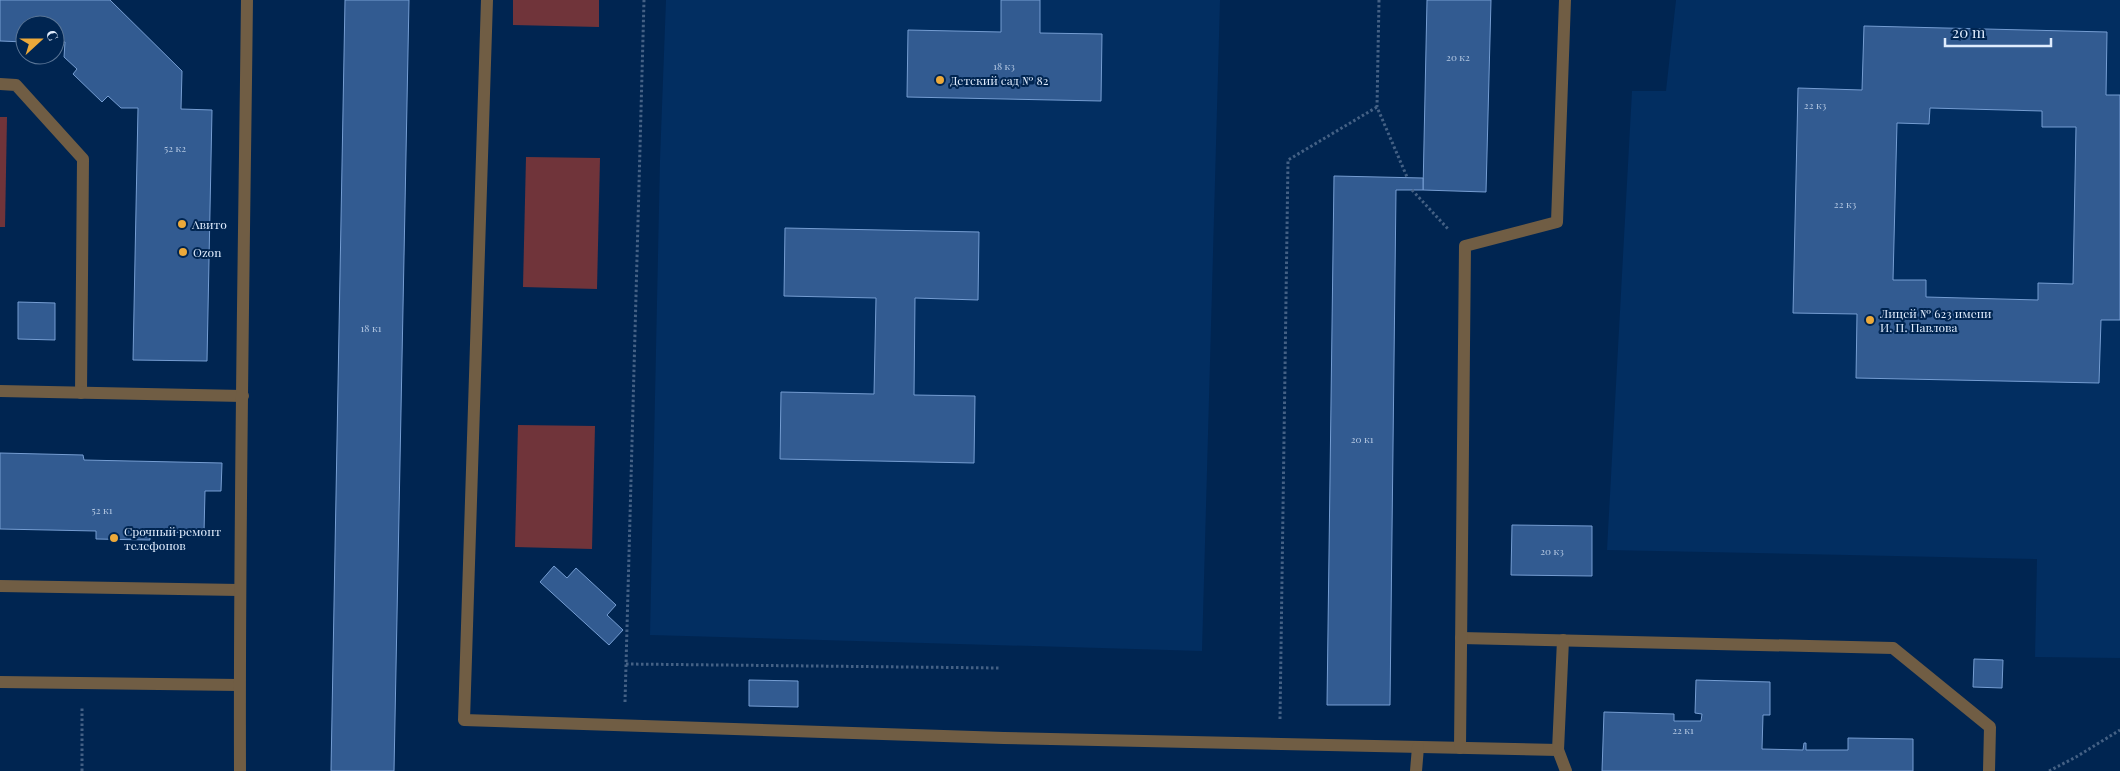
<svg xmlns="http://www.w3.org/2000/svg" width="2120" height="771" font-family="'Playfair Display',serif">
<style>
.built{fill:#022e61}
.green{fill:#70343a}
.building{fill:#325b91;stroke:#759dd2;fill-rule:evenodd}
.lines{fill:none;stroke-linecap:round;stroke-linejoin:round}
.path{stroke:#446185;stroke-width:3;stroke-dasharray:2.5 2.5;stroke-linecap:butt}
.lane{stroke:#705d44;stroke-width:12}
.poi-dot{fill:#eca93a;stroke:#002551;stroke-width:2}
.labels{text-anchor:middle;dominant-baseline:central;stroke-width:4;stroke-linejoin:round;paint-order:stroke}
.number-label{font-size:10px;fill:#b4c8e2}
.poi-label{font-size:12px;fill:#dfecfd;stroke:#002551;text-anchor:start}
</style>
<rect width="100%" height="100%" fill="#002551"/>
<g class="built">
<path d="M666 0H1220L1202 651 650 635 660 160Z"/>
<path d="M1676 0H2120V658L2035 657 2037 559 1607 550 1632 91H1666Z"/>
</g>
<g class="green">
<path d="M513 0H599V27L513 25Z"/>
<path d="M0 117H7L5 227H0Z"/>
<path d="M526 157 600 158 597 289 523 287Z"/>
<path d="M518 425 595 426 592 549 515 547Z"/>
</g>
<g class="building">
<path d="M0 0H110L182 71 181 109 212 110 207 361 133 360 138 108H121L108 96 102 102 73 74 77 69 64 57 65 42H55V25H25V42L0 41Z"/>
<path d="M345 0H409L394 771H331Z"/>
<path d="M1001 0H1040V33L1102 34 1101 101 907 97 908 30 1001 32Z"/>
<path d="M1427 0H1491L1486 192 1423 190Z"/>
<path d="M1864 26 2107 32 2106 95H2120V320H2101L2099 383 1856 378 1857 314 1793 313 1798 88 1862 90ZM1930 108 2042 111V127H2076L2073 284 2038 283V300L1926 297V280H1893L1897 123 1929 124Z"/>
<path d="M1334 176 1423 178V190H1396L1390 705H1327Z"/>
<path d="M785 228 979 232 978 300 915 298 914 395 975 396 974 463 780 459 781 392 874 394 876 298 784 296Z"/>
<path d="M18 302 55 303V340L18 339Z"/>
<path d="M0 453 83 455 84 460 222 463 221 491H205L204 533 150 532V540L96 539V531L0 529Z"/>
<path d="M1512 525 1592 526V576L1511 575Z"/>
<path d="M554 566 567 578 576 568 616 605 607 615 623 630 609 645 540 582Z"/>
<path d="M1974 659 2003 660 2002 688 1973 687Z"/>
<path d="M749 680 798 681V707L749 706Z"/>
<path d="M1696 680 1770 682V715H1763L1762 749 1803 750 1804 743H1806V750H1848V738L1913 739V771H1602L1604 712 1674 714V721H1701L1702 714 1695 713Z"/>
</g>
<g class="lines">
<g class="path">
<path d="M1379 0 1377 107 1407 177"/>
<path d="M1412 190 1449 230"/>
<path d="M626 664 1000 668"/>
<path d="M625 702 644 0"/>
<path d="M1280 719 1288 160 1377 107"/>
<path d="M82 771V707"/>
<path d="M2049 771 2076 757 2120 730"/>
</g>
<g class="lane">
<path d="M487 0 464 720 1004 738 1558 750"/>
<path d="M0 84 16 85 83 159 81 393"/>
<path d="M0 391 243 396"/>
<path d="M0 586 239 590"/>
<path d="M1461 638 1893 648 1990 727 1989 771"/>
<path d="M1563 640 1558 750 1566 771"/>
<path d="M0 682 239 685"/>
<path d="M1460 748 1465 246 1557 222 1565 0"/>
<path d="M240 771C239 514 244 257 247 0"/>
<path d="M1416 771 1418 747"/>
</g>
</g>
<g class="poi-dot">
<circle cx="940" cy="80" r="5"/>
<circle cx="182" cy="224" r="5"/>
<circle cx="183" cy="252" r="5"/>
<circle cx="1870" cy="320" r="5"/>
<circle cx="114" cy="538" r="5"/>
</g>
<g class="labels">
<g class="number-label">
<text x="1458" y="57">20 к2</text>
<text x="1004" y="66">18 к3</text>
<text x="1815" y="105">22 к3</text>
<text x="175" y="148">52 к2</text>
<text x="1845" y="204">22 к3</text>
<text x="371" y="328">18 к1</text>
<text x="1362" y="439">20 к1</text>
<text x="102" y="510">52 к1</text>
<text x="1552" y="551">20 к3</text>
<text x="1683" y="730">22 к1</text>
</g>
<g class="poi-label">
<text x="950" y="80">Детский сад № 82</text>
<text x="192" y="224">Авито</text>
<text x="193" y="252">Ozon</text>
<text x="1880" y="313">Лицей № 623 имени<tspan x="1880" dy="14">И. П. Павлова</tspan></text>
<text x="124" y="531">Срочный ремонт<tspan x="124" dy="14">телефонов</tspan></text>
</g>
</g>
<g transform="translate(40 40) rotate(69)"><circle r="24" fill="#002551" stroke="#597596"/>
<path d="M0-4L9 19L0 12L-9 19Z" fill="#eca93a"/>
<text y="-8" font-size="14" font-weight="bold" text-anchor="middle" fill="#dfecfd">С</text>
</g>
<path d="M1945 38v8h106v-8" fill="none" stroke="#dfecfd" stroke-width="2.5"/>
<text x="1952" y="38" font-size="15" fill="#dfecfd" stroke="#002551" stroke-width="4" paint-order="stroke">20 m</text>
</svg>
